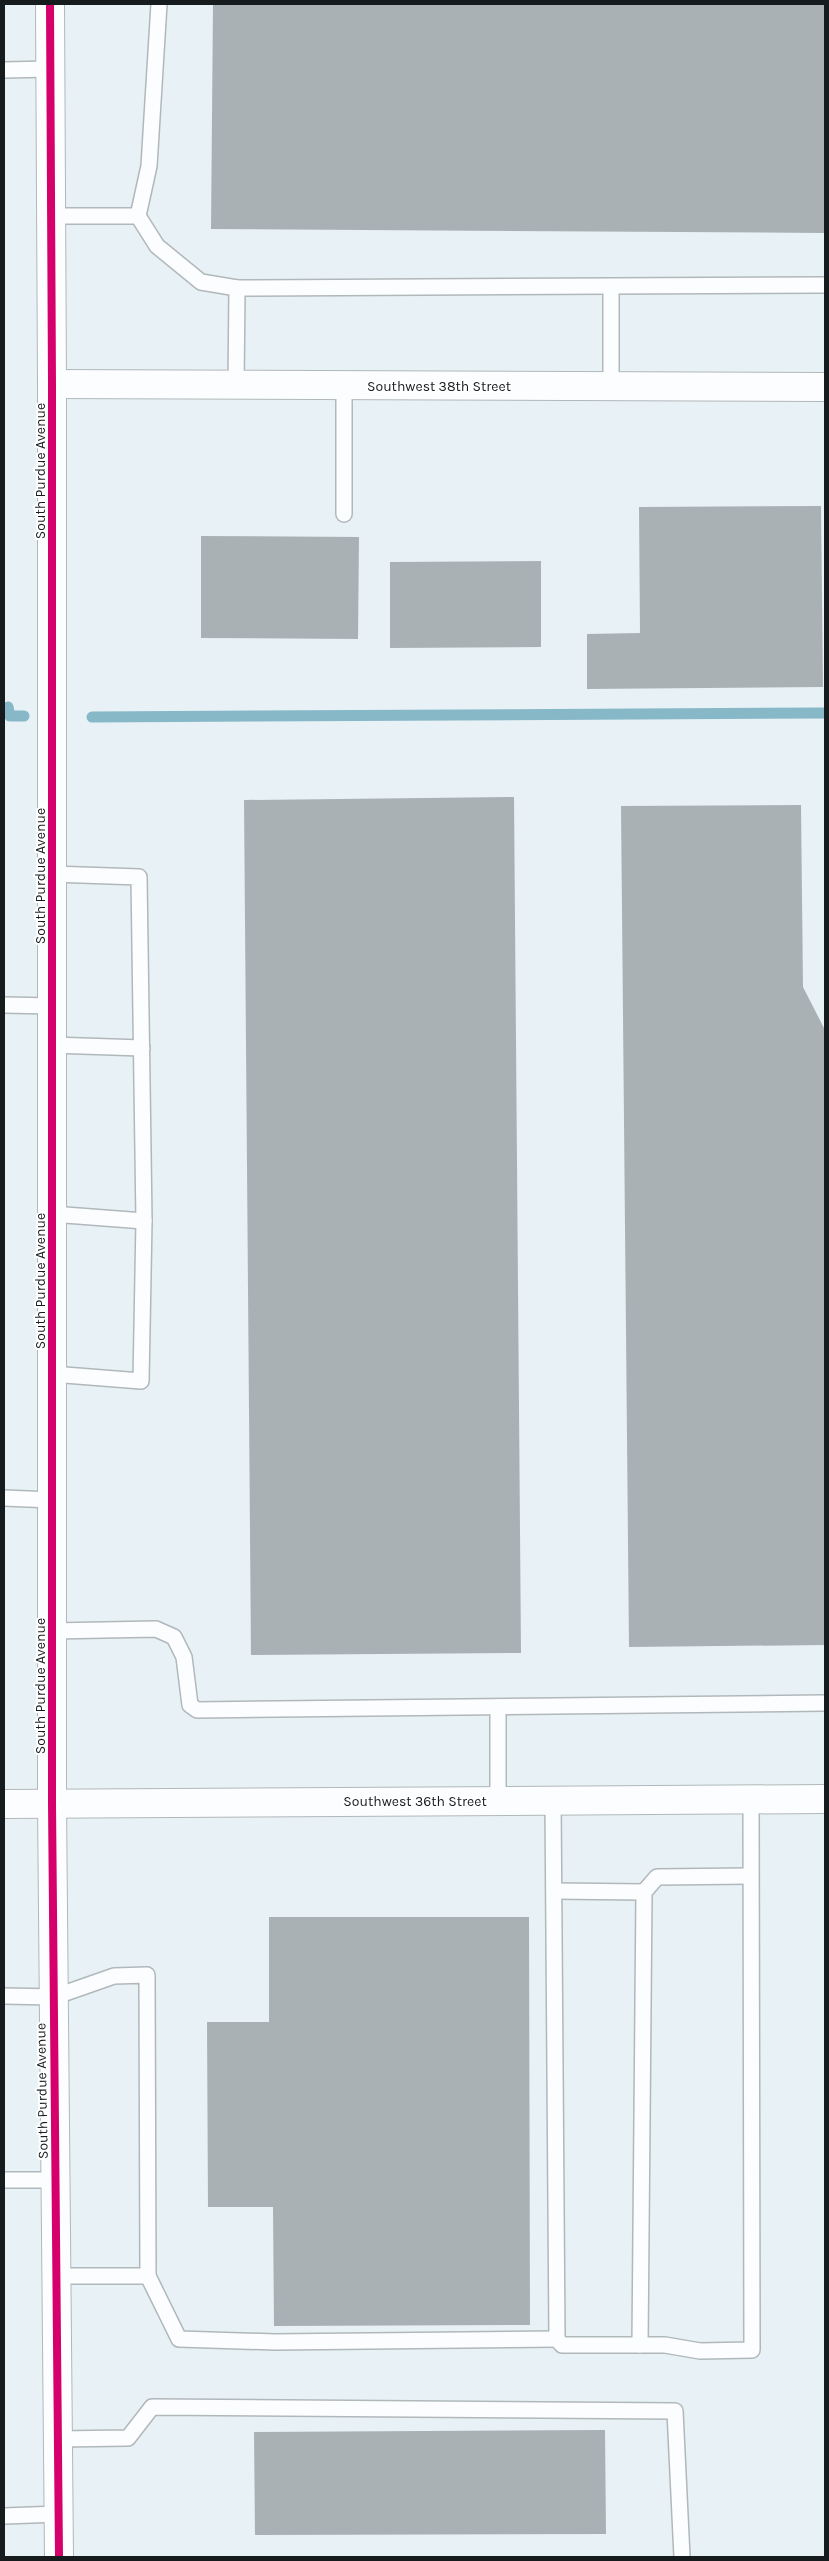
<svg xmlns="http://www.w3.org/2000/svg" width="829" height="2561" font-family="Karla,sans-serif">
<style>
.lines{fill:none;stroke-linecap:round;stroke-linejoin:round}
.stream{stroke:#87b8c8;stroke-width:11}
.building{fill:#aab1b4}
.lane-casing{stroke:#b1b8bb;stroke-width:18}
.street-casing{stroke:#b1b8bb;stroke-width:30}
.lane{stroke:#fcfdfe;stroke-width:15}
.street{stroke:#fcfdfe;stroke-width:28}
.cycleway-casing{stroke:#fff;stroke-width:11}
.cycleway{stroke:#d6006c;stroke-width:8}
.labels{text-anchor:middle;dominant-baseline:central;stroke-width:4;stroke-linejoin:round;paint-order:stroke}
.street-label{font-size:14px;fill:#161c1e;stroke:#fff}
</style>
<rect width="100%" height="100%" fill="#e8f1f5"/>
<g class="lines">
<g class="stream">
<path d="M8 707 10 716H24"/>
<path d="M92 717 825 713"/>
</g>
</g>
<g class="building">
<path d="M213 4H825V233L211 229Z"/>
<path d="M821 506 823 687 587 689V634L640 633 639 507Z"/>
<path d="M201 536 359 537 358 639 201 638Z"/>
<path d="M541 561V647L390 648V562Z"/>
<path d="M514 797 521 1653 251 1655 244 800Z"/>
<path d="M801 805 803 987 825 1030V1645L629 1647 621 806Z"/>
<path d="M269 1917H529L530 2325 274 2326 273 2207H208L207 2022H269Z"/>
<path d="M605 2430 606 2534 255 2535 254 2432Z"/>
</g>
<g class="lines">
<defs>
<g id="lane">
<path d="M4 70 50 69"/>
<path d="M51 216H138L157 246 201 282 237 288 825 285"/>
<path d="M138 216 149 166 159 4"/>
<path d="M611 287V386"/>
<path d="M236 385 237 288"/>
<path d="M344 385V514"/>
<path d="M52 874 139 877 144 1221 141 1381 52 1374"/>
<path d="M4 1005 52 1006"/>
<path d="M52 1045 142 1048"/>
<path d="M52 1214 144 1221"/>
<path d="M4 1498 52 1500"/>
<path d="M52 1631 156 1629 174 1637 184 1657 190 1705 197 1710 825 1703"/>
<path d="M498 1707V1800"/>
<path d="M553 1800 557 2339 562 2345H665L700 2351 752 2350 751 1799"/>
<path d="M554 1891 644 1892"/>
<path d="M4 1996 54 1997 114 1976 147 1975 148 2276"/>
<path d="M4 2180H56"/>
<path d="M56 2276H148L179 2339 275 2342 557 2339"/>
<path d="M640 2345 644 1892 657 1877 750 1876"/>
<path d="M58 2439 128 2438 152 2407 675 2411 682 2557"/>
<path d="M4 2516 59 2514"/>
</g>
<g id="street">
<path d="M50 4 52 384V1803L59 2557"/>
<path d="M52 384 825 387"/>
<path d="M4 1804 825 1799"/>
</g>
</defs>
<use href="#lane" class="lane-casing"/>
<use href="#street" class="street-casing"/>
<use href="#lane" class="lane"/>
<use href="#street" class="street"/>
<defs>
<path id="cycleway" d="M50 4 52 384V1803L59 2557"/>
</defs>
<use href="#cycleway" class="cycleway-casing"/>
<use href="#cycleway" class="cycleway"/>
</g>
<g class="labels">
<g class="street-label">
<text x="439" y="386">Southwest 38th Street</text>
<text transform="translate(40 471) rotate(-90)">South Purdue Avenue</text>
<text transform="translate(40 876) rotate(-90)">South Purdue Avenue</text>
<text transform="translate(40 1281) rotate(-90)">South Purdue Avenue</text>
<text transform="translate(40 1686) rotate(-90)">South Purdue Avenue</text>
<text x="415" y="1801">Southwest 36th Street</text>
<text transform="translate(42 2091) rotate(-91)">South Purdue Avenue</text>
</g>
</g>
<rect width="829" height="2561" fill="none" stroke="#161c1e" stroke-width="10"/>
</svg>
